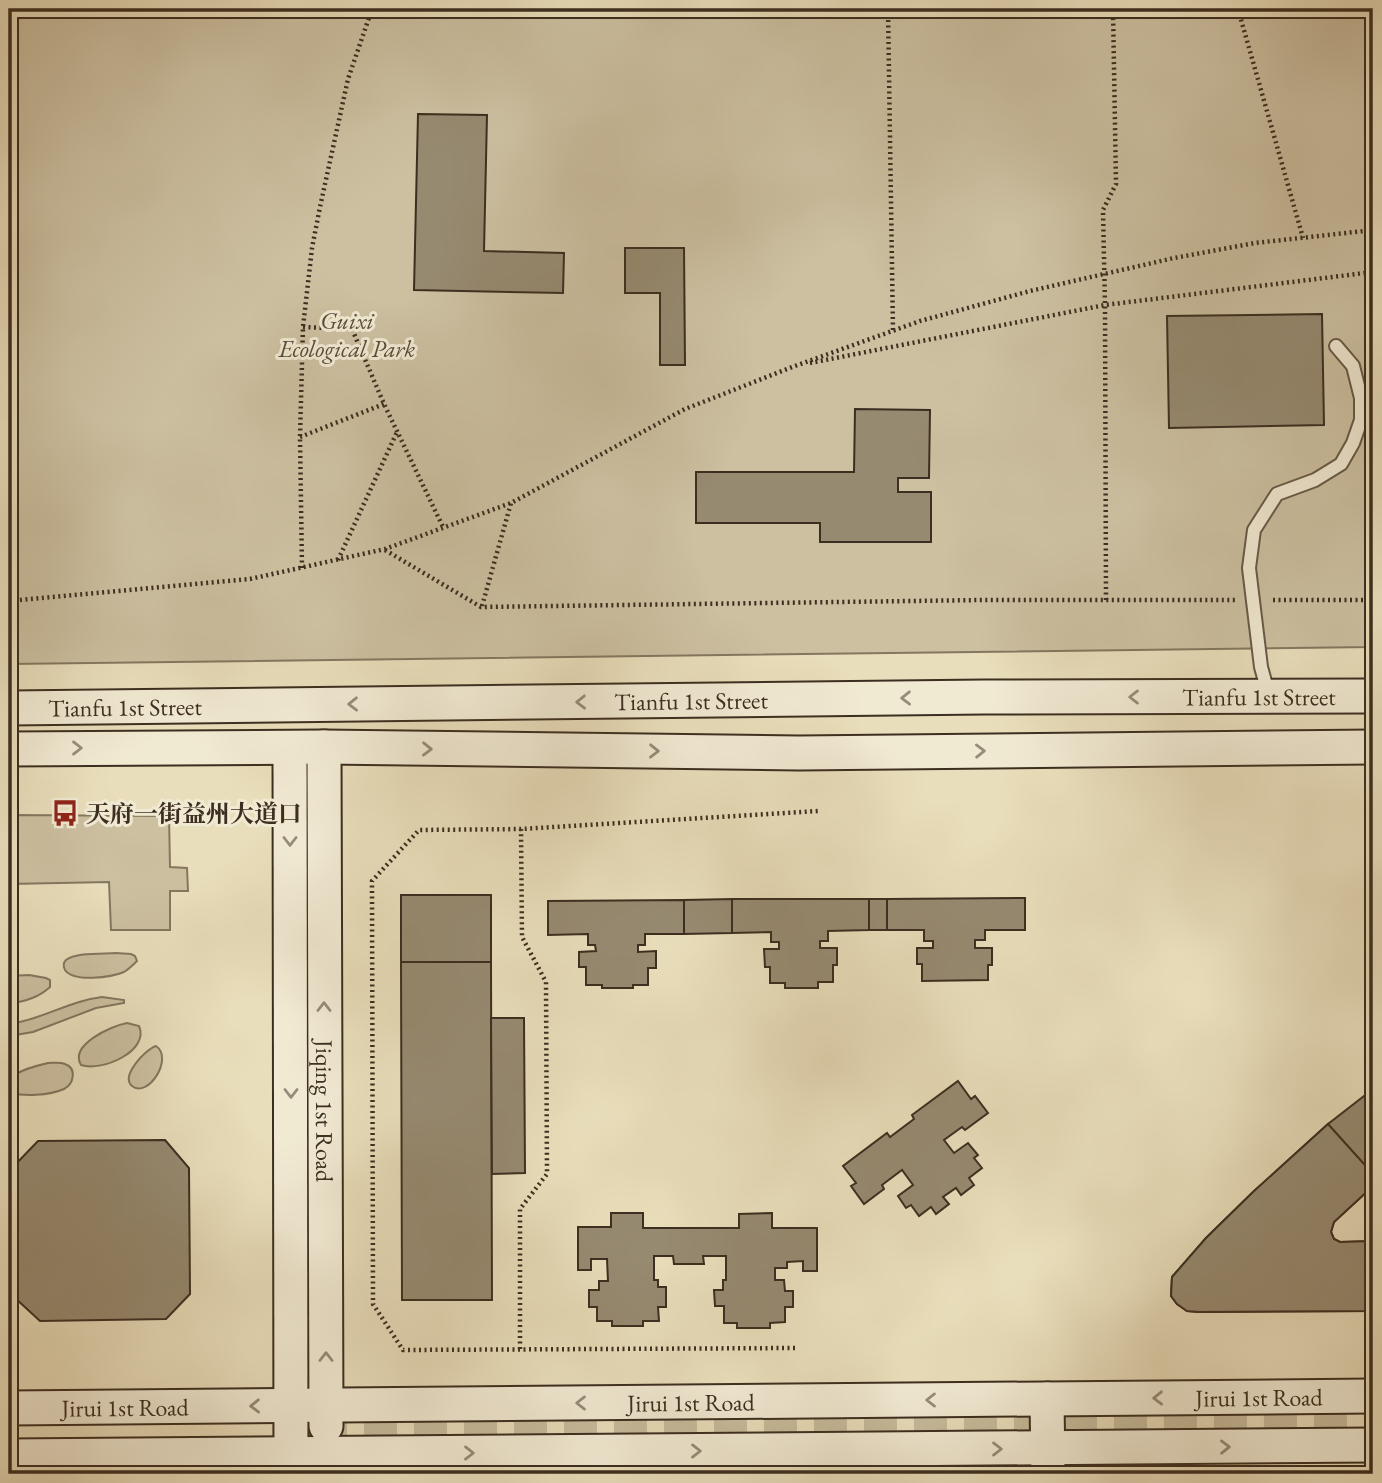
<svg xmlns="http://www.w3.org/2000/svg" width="1382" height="1483" font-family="'EB Garamond','Noto Serif SC',serif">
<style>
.green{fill:#ccc0a1;stroke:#847760;stroke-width:2}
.building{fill:#968a71;stroke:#3c2e20;stroke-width:2}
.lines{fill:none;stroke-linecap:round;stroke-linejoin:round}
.secondary-tunnel{stroke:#c6bb9c;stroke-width:33;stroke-dasharray:33 17;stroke-linecap:butt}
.lane-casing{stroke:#675a47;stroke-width:16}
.secondary-casing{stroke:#3c2e20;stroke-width:37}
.path{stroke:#3c2e20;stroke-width:4.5;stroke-dasharray:2 3.5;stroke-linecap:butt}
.lane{stroke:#f1ead3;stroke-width:12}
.secondary{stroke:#f1ead3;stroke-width:33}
.oneway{stroke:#968c7a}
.labels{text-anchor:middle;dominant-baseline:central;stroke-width:6;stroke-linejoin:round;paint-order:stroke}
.park-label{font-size:24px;font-style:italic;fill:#594b3a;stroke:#f1ead3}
.street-label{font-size:24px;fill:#3c2e20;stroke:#f1ead3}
.poi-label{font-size:24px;font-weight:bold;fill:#3c2e20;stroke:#f1ead3;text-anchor:start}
</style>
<rect width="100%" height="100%" fill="#e9debb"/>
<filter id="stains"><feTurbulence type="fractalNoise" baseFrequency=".00286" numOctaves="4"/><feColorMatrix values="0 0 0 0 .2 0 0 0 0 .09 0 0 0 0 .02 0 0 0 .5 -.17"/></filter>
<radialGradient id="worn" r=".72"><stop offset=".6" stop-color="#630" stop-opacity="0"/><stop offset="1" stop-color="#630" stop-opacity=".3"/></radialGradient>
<g class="green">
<path d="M9 9H1373V647L9 664Z"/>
<path d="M9 815 169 816 170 867 187 868 188 891H170V930H111L109 882 9 884Z"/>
<path d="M116 953 131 954 135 956 137 961C133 965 129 969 124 972 112 977 74 983 65 970 63 966 63 963 66 960 76 952 103 954 116 953Z"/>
<path d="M29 975 46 978 50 980V987C38 998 25 1002 9 1003V976Z"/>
<path d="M102 997 124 1000V1003L96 1008 33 1032 9 1036V1024C42 1020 68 1001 102 997Z"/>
<path d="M127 1023 139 1026C150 1051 102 1072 81 1065 69 1045 111 1026 127 1023Z"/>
<path d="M156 1046C174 1058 148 1099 132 1086 120 1076 146 1049 156 1046Z"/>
<path d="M48 1063C54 1063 60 1062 65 1064 77 1068 74 1084 64 1089 48 1096 25 1096 9 1093V1079C19 1070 35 1066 48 1063Z"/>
</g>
<g class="building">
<path d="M418 114 487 115 484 251 564 253 563 293 414 290Z"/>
<path d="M625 248H684L685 365H660V293H625Z"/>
<path d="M1322 314 1324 425 1169 428 1167 316Z"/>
<path d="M855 409 930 410 929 478H898V492H931V542H820V523H696V472H854Z"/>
<rect x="401" y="895" width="90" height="67"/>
<path d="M1025 898V930H985V940H975V948H992V965H988V980L922 981V964H917V948H933V941H924V930H887V899Z"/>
<path d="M732 899H869V930L828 931V941H820V948H837V965H833V982H818V988H785V983H770V967H765L764 949H779V942H771V932L732 933Z"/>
<path d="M732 899V933L684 934V900Z"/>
<rect x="869" y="899" width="18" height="31"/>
<rect x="869" y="899" width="18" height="31"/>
<path d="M684 900V934H645V945H638V952L656 951V968H648V985H633V988H602V985H586V967H579V952L596 951 595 945H588V934L548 935V901Z"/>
<path d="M401 962H491L492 1300H402Z"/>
<path d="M491 1018H524L525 1173 492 1174Z"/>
<path d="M958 1081 971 1099 975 1096 988 1113 965 1130 962 1127 944 1140 954 1153 968 1143 978 1155 974 1158 982 1168 969 1178 974 1185 961 1195 956 1188 943 1197 949 1204 936 1214 931 1207 919 1216 911 1205 906 1208 898 1196 913 1185 902 1170 882 1185 884 1189 864 1204 851 1186 856 1183 843 1166 887 1133 890 1137 914 1119 912 1115Z"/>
<path d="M1373 1089V1186L1334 1222 1331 1232 1334 1239 1340 1242 1373 1241V1311L1199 1312 1187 1311 1177 1304 1171 1296 1172 1277 1206 1238 1253 1192 1328 1124Z"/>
<path d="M1328 1124 1373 1174V1186L1334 1222 1331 1232 1334 1239 1340 1242 1373 1241V1311L1199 1312 1187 1311 1177 1304 1171 1296 1172 1277 1206 1238 1253 1192Z"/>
<path d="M165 1140 189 1168 190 1294 166 1319 40 1321 14 1297 12 1168 38 1141Z"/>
<path d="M611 1213H643V1228H739V1214L772 1213V1228H817V1271H803V1261L787 1262V1268H775V1280H784L785 1291H793V1307H785V1322L770 1323V1328H737V1323H724V1306H715L714 1290H723V1280H726V1256H703L704 1264H674L673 1256H654V1280H658V1287H666V1307H658L659 1321H643V1326H612V1321H597V1307H589V1290H599V1281H608L607 1259H591V1270H578V1227H611Z"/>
</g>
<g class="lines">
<path class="secondary-tunnel" d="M308 1474V1430L1373 1419"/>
<defs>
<path id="lane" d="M1269 696 1261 667 1249 568 1254 530 1277 494 1315 480 1341 464 1353 443 1361 420V398L1353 366 1336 346"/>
<g id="secondary">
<path id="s1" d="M9 708 984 697 1373 696"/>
<path id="s2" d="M324 747 326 1426"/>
<path d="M290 748 291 1474"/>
<path d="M9 749 324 747 799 753 1373 747"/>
<path d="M1047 1399 1048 1474"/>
<path id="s3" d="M9 1408 1373 1396"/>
<path d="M9 1456 1373 1445"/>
</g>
</defs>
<use href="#lane" class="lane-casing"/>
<use href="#secondary" class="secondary-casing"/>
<g class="path">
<path d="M888 9 893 331"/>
<path d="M1238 9 1303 238"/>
<path d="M303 327 352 329 384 404 443 527"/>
<path d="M810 363 1105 305 1373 272"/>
<path d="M300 437 384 404"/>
<path d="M385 550 481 607 982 600H1236"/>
<path d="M338 560 397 432"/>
<path d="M302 568 300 437 303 327 312 248 320 207 348 79 372 9"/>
<path d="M1106 600 1105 305 1103 210 1116 184 1113 9"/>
<path d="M1273 600H1373"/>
<path d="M9 601 250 579 385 549 511 503 685 409 795 366 920 321 1030 291 1174 258 1255 243 1373 230"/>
<path d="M482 606 511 503"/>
<path d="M795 1348 403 1350 373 1304 372 881 419 830 521 829 818 811"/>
<path d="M520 1349V1209L547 1174 546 982 522 937 521 829"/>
</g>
<use href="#lane" class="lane"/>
<use href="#secondary" class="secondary"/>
</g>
<defs><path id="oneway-chevron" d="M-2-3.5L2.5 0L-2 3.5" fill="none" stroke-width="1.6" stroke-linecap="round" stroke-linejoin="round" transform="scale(1.75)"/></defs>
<g class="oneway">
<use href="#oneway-chevron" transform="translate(1134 697) rotate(180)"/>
<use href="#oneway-chevron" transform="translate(906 698) rotate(179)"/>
<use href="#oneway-chevron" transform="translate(581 702) rotate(179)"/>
<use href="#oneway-chevron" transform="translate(353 704) rotate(179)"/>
<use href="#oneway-chevron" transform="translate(77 748)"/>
<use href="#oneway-chevron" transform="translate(427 749) rotate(1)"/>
<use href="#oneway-chevron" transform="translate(654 751) rotate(1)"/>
<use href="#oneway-chevron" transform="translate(980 751) rotate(-1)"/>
<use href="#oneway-chevron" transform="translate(290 841) rotate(90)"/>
<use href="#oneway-chevron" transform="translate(324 1007) rotate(-90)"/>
<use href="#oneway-chevron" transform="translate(291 1093) rotate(90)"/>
<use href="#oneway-chevron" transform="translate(326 1357) rotate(-90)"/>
<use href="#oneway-chevron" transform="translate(1158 1398) rotate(179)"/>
<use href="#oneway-chevron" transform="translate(931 1400) rotate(180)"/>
<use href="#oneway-chevron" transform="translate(581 1403) rotate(180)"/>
<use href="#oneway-chevron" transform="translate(255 1406) rotate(179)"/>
<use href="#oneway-chevron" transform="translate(1225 1447) rotate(-1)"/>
<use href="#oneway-chevron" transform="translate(997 1449)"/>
<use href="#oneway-chevron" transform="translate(696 1451)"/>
<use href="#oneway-chevron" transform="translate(469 1453)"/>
</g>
<defs>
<symbol id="bus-bare" viewBox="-9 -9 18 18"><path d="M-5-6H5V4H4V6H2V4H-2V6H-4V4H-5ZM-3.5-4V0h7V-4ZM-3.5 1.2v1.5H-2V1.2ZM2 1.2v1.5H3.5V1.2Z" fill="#8f2418" stroke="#f1ead3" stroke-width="2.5" paint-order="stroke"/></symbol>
</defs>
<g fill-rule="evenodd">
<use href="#bus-bare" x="46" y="794" width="38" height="38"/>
</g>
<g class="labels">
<g class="park-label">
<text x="347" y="320">Guixi<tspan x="347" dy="28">Ecological Park</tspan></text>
</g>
<g class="street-label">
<text stroke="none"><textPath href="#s1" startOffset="1250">Tianfu 1st Street</textPath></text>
<text stroke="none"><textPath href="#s1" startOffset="682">Tianfu 1st Street</textPath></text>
<text stroke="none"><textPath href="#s1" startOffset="116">Tianfu 1st Street</textPath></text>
<text stroke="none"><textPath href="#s2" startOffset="364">Jiqing 1st Road</textPath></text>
<text stroke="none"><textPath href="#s3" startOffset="1250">Jirui 1st Road</textPath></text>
<text stroke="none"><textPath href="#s3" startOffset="682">Jirui 1st Road</textPath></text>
<text stroke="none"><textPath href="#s3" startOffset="116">Jirui 1st Road</textPath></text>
</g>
<g class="poi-label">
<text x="86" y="813">天府一街益州大道口</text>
</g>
</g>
<rect width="1382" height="1483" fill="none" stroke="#e9debb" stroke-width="35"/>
<rect x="10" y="10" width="1361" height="1462" fill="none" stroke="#3c2e20" stroke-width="3.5"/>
<rect x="18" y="18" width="1347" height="1448" fill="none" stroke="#3c2e20" stroke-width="2"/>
<rect width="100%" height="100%" filter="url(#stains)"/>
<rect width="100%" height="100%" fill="url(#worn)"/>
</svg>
